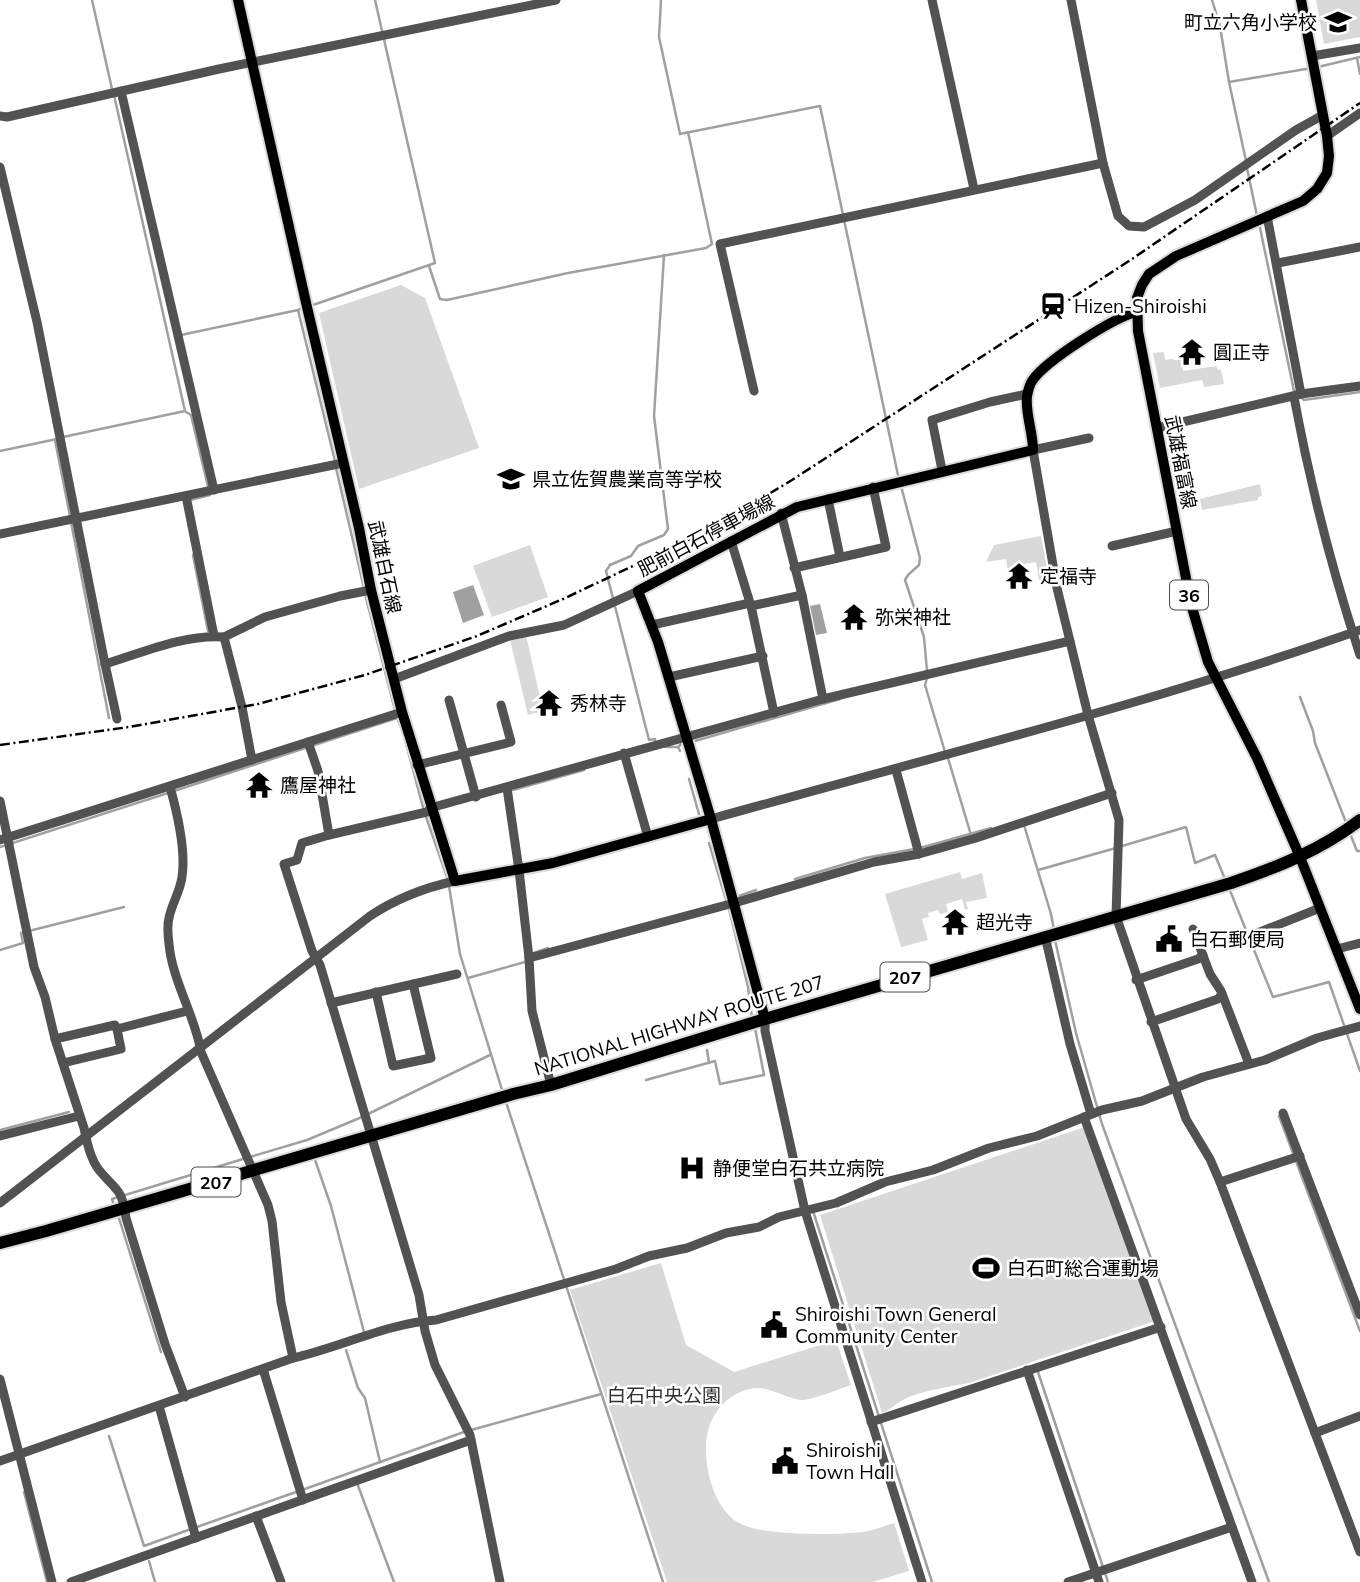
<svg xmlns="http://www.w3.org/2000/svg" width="1360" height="1582" font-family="Mulish,'Noto Sans JP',sans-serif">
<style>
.green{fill:#d9d9d9}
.water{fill:#a0a0a0}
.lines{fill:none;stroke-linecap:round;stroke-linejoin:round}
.stream{stroke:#a0a0a0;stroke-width:2.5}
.major-casing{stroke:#dbdbdb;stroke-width:14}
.highway-casing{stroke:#dbdbdb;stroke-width:16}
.minor{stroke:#525252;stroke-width:9}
.major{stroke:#000;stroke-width:10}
.highway{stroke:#000;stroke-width:12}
.rail{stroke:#000;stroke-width:2.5;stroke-dasharray:10 3.5 2 3.5;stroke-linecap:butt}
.labels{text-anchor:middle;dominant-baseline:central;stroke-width:5;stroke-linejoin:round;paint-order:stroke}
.shield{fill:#fff;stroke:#4c4c4c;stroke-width:2}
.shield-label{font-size:18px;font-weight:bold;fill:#000}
.poi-label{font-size:19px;fill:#000;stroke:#fff;text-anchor:start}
.street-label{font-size:19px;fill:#000;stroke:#fff}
.park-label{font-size:19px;fill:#303030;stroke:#fff}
</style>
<rect width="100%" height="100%" fill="#fff"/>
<g class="green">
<path d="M1316 0H1360V37L1324 44Z"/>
<path d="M401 285 425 298 479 448 359 489 319 313Z"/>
<path d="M1164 352 1165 360 1181 357 1183 371 1216 366 1218 370H1221L1224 384 1204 387 1202 380 1160 388 1153 353Z"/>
<path d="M1260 484 1262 496 1258 497V500L1202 510 1200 499Z"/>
<path d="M1041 536 1049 579 1039 580 1036 562 1018 565V569L1008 571 1006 559 986 562 994 545Z"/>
<path d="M530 545 548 597 492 617 473 566Z"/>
<path d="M526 635 543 711 528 715 510 640Z"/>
<path d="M960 872 962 879 982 873 987 898 966 902 968 909 965 910 962 899 946 904 948 912 940 914 938 910 928 913 929 917 922 919 928 940 901 947 885 894Z"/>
<path d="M1085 1127 1155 1321 969 1383C949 1387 918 1391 901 1401 894 1405 890 1410 882 1413L820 1215Z"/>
<path d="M661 1263 686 1345 734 1372 836 1340 851 1385C839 1389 810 1401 800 1400 776 1396 765 1380 738 1393 726 1399 715 1411 710 1424 699 1453 711 1510 741 1524 764 1536 836 1535 863 1532 874 1530 884 1526 894 1523L909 1571 873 1582H667L570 1290Z"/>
</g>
<g class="water">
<path d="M473 585 484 615 463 623 453 592Z"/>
<path d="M820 604 827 633 816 635 810 606Z"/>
</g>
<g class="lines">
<g class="stream">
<path d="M92 0 112 89"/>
<path d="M661 0 659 37 680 134 820 106 899 480"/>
<path d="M1212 0 1220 26 1229 82 1312 68"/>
<path d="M1357 58 1360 74"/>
<path d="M1318 67 1360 57"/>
<path d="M1229 82 1246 161"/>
<path d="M1247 168 1257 216"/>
<path d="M1259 223 1294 391 1297 393"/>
<path d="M429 266 440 299 447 300 568 273 706 248 712 244 688 132"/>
<path d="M310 306 435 263 375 0"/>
<path d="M303 308 298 310 335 461"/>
<path d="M181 335 298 310"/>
<path d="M1302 398 1304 400 1360 392"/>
<path d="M186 412 191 415 210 495 190 500"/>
<path d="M63 437 185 411 114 95"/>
<path d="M55 440 70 516"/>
<path d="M0 451 57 439"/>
<path d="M336 468 364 588"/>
<path d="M901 486 920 558 919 565 908 575 905 580 924 637 927 671"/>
<path d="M71 522 109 718"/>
<path d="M193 555 208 631"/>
<path d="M365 594 397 718 402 729"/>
<path d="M927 678 925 685 945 752"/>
<path d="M1300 697 1313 731 1315 743 1347 825"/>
<path d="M404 736 424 811 448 880"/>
<path d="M695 741 840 699"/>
<path d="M655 743V739L649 740 606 571 610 565 631 556 638 546 664 535 668 529 654 416 664 255"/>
<path d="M665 747H678"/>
<path d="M680 751 678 747 681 744"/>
<path d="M948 758 971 835"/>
<path d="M689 779 699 814"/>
<path d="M513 790 584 770"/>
<path d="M174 791 397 718"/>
<path d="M1024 825 1051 914 1054 930"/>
<path d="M1349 831 1357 851H1360"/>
<path d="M709 843 726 900"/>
<path d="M1122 846 1186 827 1195 863 1215 855 1225 879"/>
<path d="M0 847 168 793"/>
<path d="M920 848 991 828"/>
<path d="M1038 870 1116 848"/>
<path d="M795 879 865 858 914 849"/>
<path d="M449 886 460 954 503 1093"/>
<path d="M1229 888 1273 997 1329 982 1360 1071"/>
<path d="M736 897 756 890"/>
<path d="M729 909 748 987 752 1018"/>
<path d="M1055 940 1076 1033 1102 1124 1269 1582"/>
<path d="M0 950 23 943 21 933 124 907"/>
<path d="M531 954 548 948"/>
<path d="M468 978 525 962"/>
<path d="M707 1050 709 1063"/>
<path d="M646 1080 715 1061 720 1084 764 1075 755 1028"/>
<path d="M505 1099 663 1582"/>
<path d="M368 1114 490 1055"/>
<path d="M1279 1116 1360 1331"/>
<path d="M0 1130 69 1112"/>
<path d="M250 1157 307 1140 362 1117"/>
<path d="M314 1157 331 1206 364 1332"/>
<path d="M114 1206 112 1199 243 1159"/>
<path d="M813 1211 932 1582"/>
<path d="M118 1215 161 1352"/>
<path d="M346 1350 358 1388 365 1398 380 1462"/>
<path d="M1038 1372 1108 1582"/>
<path d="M471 1430 601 1394"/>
<path d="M109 1436 144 1546 191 1529"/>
<path d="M357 1483 394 1582"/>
<path d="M302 1490 464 1432"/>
<path d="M24 1492 47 1582"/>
<path d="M197 1527 296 1492"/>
<path d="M149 1561 155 1582"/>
</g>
<defs>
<g id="major">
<path d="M238 0 307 307 359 528 371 590 402 712 455 881 553 863 711 819"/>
<path d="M1301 0 1327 136 1329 156 1327 173 1317 189 1303 201 1176 256 1149 274 1142 285 1137 298 1138 331 1191 604 1208 662 1257 758 1300 857 1360 1009"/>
<path d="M765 1019 711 819 658 642 638 591 797 507 1033 450C1033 432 1025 413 1027 396 1028 391 1030 384 1032 381 1045 361 1113 318 1136 312"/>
</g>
<path id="highway" d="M0 1243 46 1231 513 1094 551 1085 765 1019 1231 883C1278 867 1321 850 1360 820"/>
</defs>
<use href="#major" class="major-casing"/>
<use href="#highway" class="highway-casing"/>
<g class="minor">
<path d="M932 0 974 189"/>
<path d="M1071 0 1103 163 1118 216 1129 226 1144 227 1195 200 1296 130 1323 115"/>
<path d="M1312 56 1360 48"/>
<path d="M121 91 214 490"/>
<path d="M0 116 7 117 219 69 556 0"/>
<path d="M1327 136 1360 113"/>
<path d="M0 167 37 322 105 664C142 653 184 634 224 637"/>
<path d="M1267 216 1301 394"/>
<path d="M1278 263 1360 247"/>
<path d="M754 391 720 244 1103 163"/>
<path d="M1294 397C1310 484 1332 570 1360 655"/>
<path d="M1157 428 1301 394 1360 386"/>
<path d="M1089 438 1033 450 1057 588 1088 715 1119 820 1116 916 1186 1119 1210 1159 1220 1182 1360 1552"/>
<path d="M942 470 932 420 990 402 1027 394"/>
<path d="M186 496 214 636"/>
<path d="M828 499 840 557"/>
<path d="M781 513 802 595 823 699"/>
<path d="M0 534 343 463"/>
<path d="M731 541 751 606 774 713"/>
<path d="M1112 546 1177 531"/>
<path d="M794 568 886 547 873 487"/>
<path d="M751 606 802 595"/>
<path d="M652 625 750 603"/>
<path d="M105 664 117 719"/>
<path d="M669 677 763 656"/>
<path d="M394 679 509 636 564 625 638 591"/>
<path d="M449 700 476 797"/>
<path d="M308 742 318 771 329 835 302 843 297 860 284 864 312 951 320 965 419 1295 425 1331 435 1365 470 1435 500 1582"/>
<path d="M624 753 648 837"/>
<path d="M252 760 242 707 224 637 265 617 340 596 371 590"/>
<path d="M417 765 511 742 501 705"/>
<path d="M896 770 919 854"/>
<path d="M170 787C177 812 186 851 182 877 180 892 172 903 169 918 167 925 168 936 169 944 172 980 196 1018 201 1052L268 1205 272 1221 281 1302 293 1358"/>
<path d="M507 788 519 870 529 958 532 1011 551 1085"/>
<path d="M0 801 34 967 45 997 55 1039 84 1128C87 1142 90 1158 99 1170 116 1191 122 1187 126 1218L165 1344 185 1397"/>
<path d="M430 808 823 699 1070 641"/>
<path d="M711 819C928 758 1147 705 1360 630"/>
<path d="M329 835 431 811"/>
<path d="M0 840 402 712"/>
<path d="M1193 929 1210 974 1221 991 1249 1064"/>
<path d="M1255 934 1320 908"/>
<path d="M1045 936 1070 1044 1091 1114"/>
<path d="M1337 949 1360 943"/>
<path d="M529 958 734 903 874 862 919 854 976 838 1112 793"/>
<path d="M1136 980 1198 959 1203 955"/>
<path d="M376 992 393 1066 431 1058 413 984"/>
<path d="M331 1003 457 974"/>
<path d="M765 1019V1031L805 1211 922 1582"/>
<path d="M1151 1022 1218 999 1222 994"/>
<path d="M55 1039 115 1025 117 1029"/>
<path d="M63 1063 121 1049 117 1029 187 1011"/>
<path d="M1283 1113 1360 1315"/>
<path d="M1084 1117 1252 1582"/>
<path d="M0 1136 79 1116"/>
<path d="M1220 1182 1300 1156"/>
<path d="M0 1203 370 916C397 898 423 888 455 881"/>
<path d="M263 1369 303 1500"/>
<path d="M1027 1370 1099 1582"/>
<path d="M0 1379 52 1582"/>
<path d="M159 1406 196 1538"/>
<path d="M871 1422 1161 1327"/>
<path d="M1315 1433 1360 1416"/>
<path d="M0 1461 293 1358C341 1347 388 1323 436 1320L616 1269 649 1256 687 1248 726 1233 759 1227 779 1217 836 1203 885 1182 933 1170 989 1148 1037 1136 1102 1110 1142 1101 1203 1077 1265 1060 1317 1038 1360 1026"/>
<path d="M256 1516 281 1582"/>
<path d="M71 1582 471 1440"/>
<path d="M1068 1582 1232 1527"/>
</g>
<use href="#major" class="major"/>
<use href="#highway" class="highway"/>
<path class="rail" d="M0 745 129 727 258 704 365 675 477 636 563 599 709 530 792 480 1132 259 1360 103"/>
</g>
<defs>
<symbol id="school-bare" viewBox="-9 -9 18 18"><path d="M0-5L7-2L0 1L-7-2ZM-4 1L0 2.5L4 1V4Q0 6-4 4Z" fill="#000" stroke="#fff" stroke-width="2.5" paint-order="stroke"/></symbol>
<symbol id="station-bare" viewBox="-9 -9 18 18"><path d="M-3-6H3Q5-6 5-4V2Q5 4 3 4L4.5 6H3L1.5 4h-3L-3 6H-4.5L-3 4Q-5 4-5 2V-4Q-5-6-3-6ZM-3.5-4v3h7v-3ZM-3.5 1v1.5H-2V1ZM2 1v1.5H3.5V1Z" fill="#000" stroke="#fff" stroke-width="2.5" paint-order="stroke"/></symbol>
<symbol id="temple-bare" viewBox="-9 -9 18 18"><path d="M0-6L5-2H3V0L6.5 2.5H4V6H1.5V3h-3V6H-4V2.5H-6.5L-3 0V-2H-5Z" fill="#000" stroke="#fff" stroke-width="2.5" paint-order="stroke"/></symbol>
<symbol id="civic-bare" viewBox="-9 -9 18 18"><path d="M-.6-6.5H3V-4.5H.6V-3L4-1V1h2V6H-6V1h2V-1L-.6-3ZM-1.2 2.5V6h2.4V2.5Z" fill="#000" stroke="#fff" stroke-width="2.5" paint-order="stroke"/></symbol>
<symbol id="hospital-bare" viewBox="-9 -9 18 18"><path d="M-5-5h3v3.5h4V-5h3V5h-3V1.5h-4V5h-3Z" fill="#000" stroke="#fff" stroke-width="2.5" paint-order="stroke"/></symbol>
<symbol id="stadium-bare" viewBox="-9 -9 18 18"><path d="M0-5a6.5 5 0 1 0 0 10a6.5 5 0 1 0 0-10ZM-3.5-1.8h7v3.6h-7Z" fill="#000" stroke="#fff" stroke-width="2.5" paint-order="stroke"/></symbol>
</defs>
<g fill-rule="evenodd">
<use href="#school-bare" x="1319" y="3" width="38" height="38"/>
<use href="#station-bare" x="1034" y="287" width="38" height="38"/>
<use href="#temple-bare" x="1173" y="333" width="38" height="38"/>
<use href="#school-bare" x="492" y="460" width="38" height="38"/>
<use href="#temple-bare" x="1000" y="557" width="38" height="38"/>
<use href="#temple-bare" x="835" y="598" width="38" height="38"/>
<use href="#temple-bare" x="530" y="684" width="38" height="38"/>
<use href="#temple-bare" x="240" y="766" width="38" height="38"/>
<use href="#temple-bare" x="936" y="903" width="38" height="38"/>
<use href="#civic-bare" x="1150" y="920" width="38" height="38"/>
<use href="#hospital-bare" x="673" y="1149" width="38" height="38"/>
<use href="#stadium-bare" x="967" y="1249" width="38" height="38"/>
<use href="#civic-bare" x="755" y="1306" width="38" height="38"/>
<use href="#civic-bare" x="766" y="1442" width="38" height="38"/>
</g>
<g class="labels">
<g class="shield">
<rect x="1170" y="580.5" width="38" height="29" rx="5"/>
<rect x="880.5" y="962.5" width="49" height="29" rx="5"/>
<rect x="191.5" y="1167.5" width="49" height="29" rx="5"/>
</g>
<g class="shield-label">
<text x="1189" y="595">36</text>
<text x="905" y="977">207</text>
<text x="216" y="1182">207</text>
</g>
<g class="poi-label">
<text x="1317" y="22" text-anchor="end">町立六角小学校</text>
<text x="1074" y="306">Hizen-Shiroishi</text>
<text x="1213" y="352">圓正寺</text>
<text x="532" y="479">県立佐賀農業高等学校</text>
<text x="1040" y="576">定福寺</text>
<text x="875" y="617">弥栄神社</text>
<text x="570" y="703">秀林寺</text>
<text x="280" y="785">鷹屋神社</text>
<text x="976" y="922">超光寺</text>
<text x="1190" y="939">白石郵便局</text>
<text x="713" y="1168">静便堂白石共立病院</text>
<text x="1007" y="1268">白石町総合運動場</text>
<text x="795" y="1314">Shiroishi Town General<tspan x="795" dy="22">Community Center</tspan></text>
<text x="806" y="1450">Shiroishi<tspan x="806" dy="22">Town Hall</tspan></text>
</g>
<g class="street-label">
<text transform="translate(1181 462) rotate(79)">武雄福富線</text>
<text transform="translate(706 535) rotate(-28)">肥前白石停車場線</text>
<text transform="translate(385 567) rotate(78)">武雄白石線</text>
<text transform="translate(679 1025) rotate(-17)">NATIONAL HIGHWAY ROUTE 207</text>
</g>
<g class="park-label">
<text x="664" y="1395">白石中央公園</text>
</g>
</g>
</svg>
